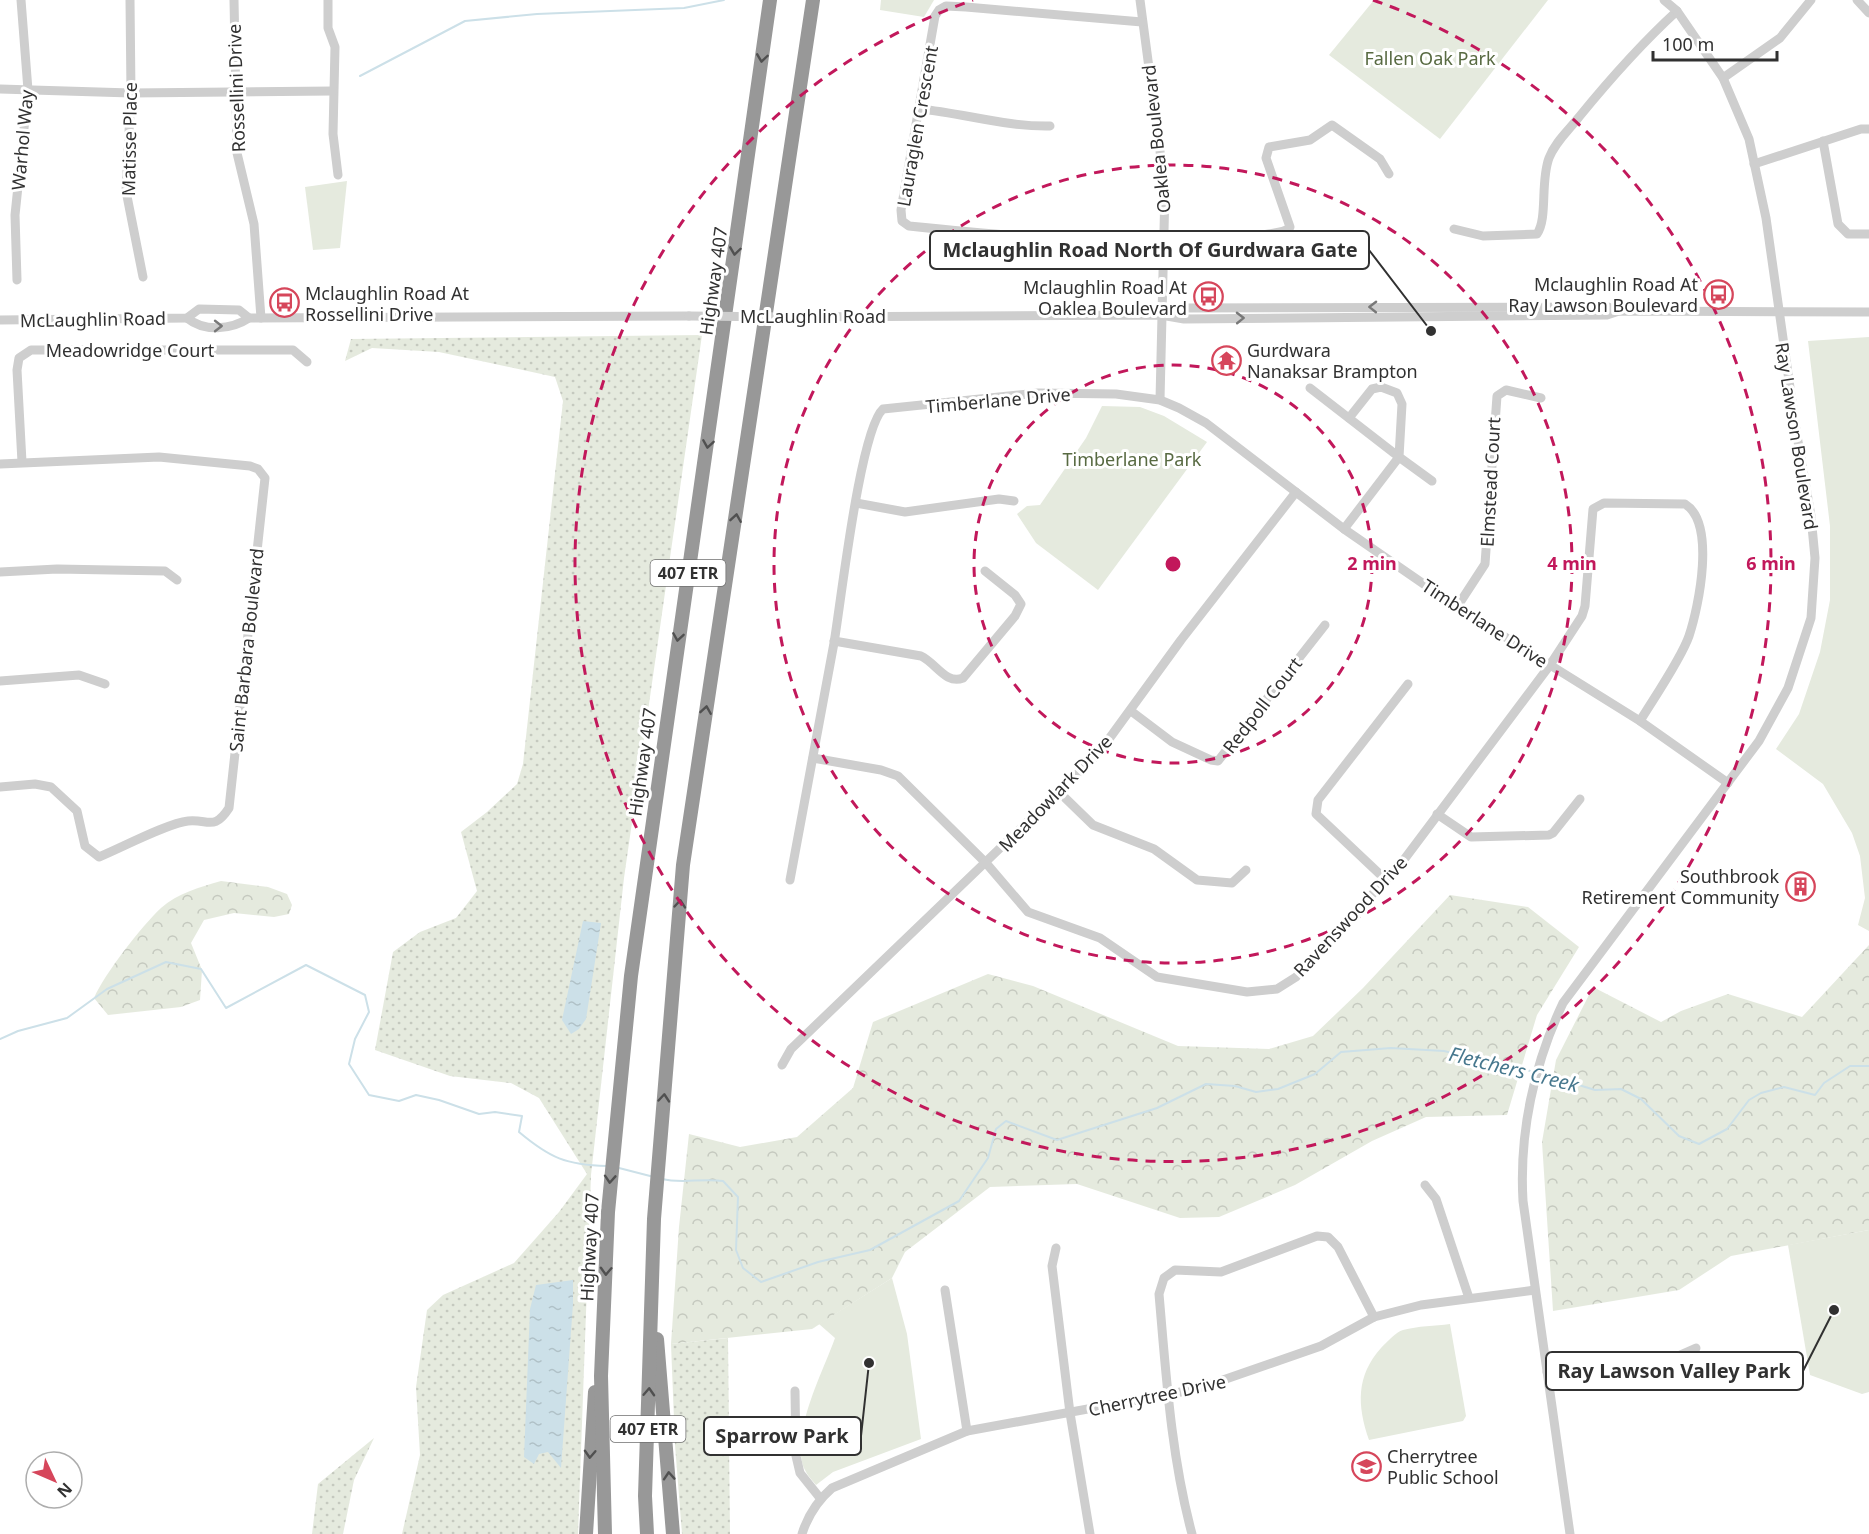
<svg xmlns="http://www.w3.org/2000/svg" width="1869" height="1534" font-family="'Noto Sans',sans-serif">
<style>
.grass{fill:url(#grass-dots)}
.forest{fill:url(#forest-crowns)}
.park{fill:#e5eade}
.water{fill:url(#water-ripples)}
.lines{fill:none;stroke-linecap:round;stroke-linejoin:round}
.stream{stroke:#cce0e8;stroke-width:2}
.minor{stroke:#cecece;stroke-width:9}
.highway{stroke:#989898;stroke-width:14}
.minor-bridge{stroke:#cecece;stroke-width:9}
.oneway{stroke:#505050}
.oneway2{stroke:#787878}
.ring{fill:none;stroke:#c2185b;stroke-width:3;stroke-dasharray:10 8}
.labels{text-anchor:middle;dominant-baseline:central;stroke-width:6;stroke-linejoin:round;paint-order:stroke}
.shield{fill:#fff;stroke:#6f6f6f;stroke-width:1.5}
.shield-label{font-size:16px;font-weight:bold;fill:#313131}
.park-label{font-size:18px;fill:#586a42;stroke:#fff}
.street-label{font-size:18px;fill:#313131;stroke:#fff}
.poi-label{font-size:18px;fill:#313131;stroke:#fff;text-anchor:end}
.water-label{font-size:20px;font-style:italic;fill:#46778d;stroke:#fff}
.centre{fill:#c2185b;stroke:#fff;stroke-width:3}
.ring-label{font-size:18px;text-anchor:middle;font-weight:bold;fill:#c2185b;stroke:#fff;stroke-width:6;stroke-linejoin:round;paint-order:stroke}
.leader{fill:none;stroke:#313131;stroke-width:2}
.callout-dot{fill:#313131;stroke:#fff;stroke-width:2}
.callout{fill:#fff;stroke:#313131;stroke-width:2}
.callout-label{font-size:20px;text-anchor:middle;font-weight:bold;fill:#313131}
</style>
<defs>
<pattern id="grass-dots" width="8" height="8" patternUnits="userSpaceOnUse" patternTransform="scale(1.5)"><rect width="8" height="8" fill="#e5eade"/><path d="M2 2h.1M6 6h.1" fill="none" stroke="#c5c9bf" stroke-width="1.8" stroke-linecap="round"/></pattern>
<pattern id="forest-crowns" width="20" height="18" patternUnits="userSpaceOnUse" patternTransform="scale(1.5)"><rect width="20" height="18" fill="#e5eade"/><path d="M2 6a3 3 0 1 1 6 0M12 15a3 3 0 1 1 6 0" fill="none" stroke="#c5c9bf"/></pattern>
<pattern id="water-ripples" width="26" height="14" patternUnits="userSpaceOnUse" patternTransform="scale(1.5)"><rect width="26" height="14" fill="#cce0e8"/><path d="M2 4q2-2 4 0t4 0M15 11q2-2 4 0t4 0" fill="none" stroke="#b0c1c7"/></pattern>
</defs>
<rect width="100%" height="100%" fill="#fff"/>
<g class="grass">
<path d="M702 335 624 878 591 1175 578 1534H402L420 1455 416 1387 427 1310 443 1295 514 1263 559 1212 587 1174 539 1098 511 1083 450 1076 375 1050 393 952 420 932 456 918 477 891 461 832 487 812 517 784 523 764 563 401 555 377 439 352 372 348 345 361 351 339Z"/>
<path d="M728 1338 730 1534H682L675 1445 671 1344Z"/>
<path d="M374 1438 354 1480 343 1534H312L318 1484Z"/>
</g>
<g class="forest">
<path d="M221 881 268 887 287 894 292 905 289 914 274 917 234 913 204 920 191 943 202 970 200 1000 181 1007 108 1015 94 998C105 973 141 927 161 908 178 893 200 887 221 881Z"/>
<path d="M1450 895 1528 907 1579 947 1537 1015 1507 1115 1426 1117 1372 1141 1295 1185 1219 1217 1180 1218 1077 1184 990 1187 905 1252 892 1278 812 1329 671 1344 679 1227 689 1134 740 1147 797 1137 853 1088 873 1022 988 974 1033 986 1178 1046 1269 1049 1313 1036 1363 988Z"/>
<path d="M1869 945V1230L1731 1256 1679 1290 1553 1311 1542 1142 1556 1060 1593 987 1661 1022 1681 1011 1728 994 1802 1017Z"/>
</g>
<g class="park">
<path d="M881 0H934L924 17 880 10Z"/>
<path d="M1374 0H1548L1440 139 1329 55Z"/>
<path d="M347 181 340 248 313 250 305 187Z"/>
<path d="M1869 337V931L1858 925 1865 898 1860 856 1852 833 1823 784 1776 749 1799 714 1820 652 1830 600V526L1808 341Z"/>
<path d="M1102 406 1140 407 1164 416 1207 442 1098 590 1036 543 1017 514 1027 506 1040 505 1086 438Z"/>
<path d="M1869 1230V1392L1862 1394 1810 1375 1788 1245Z"/>
<path d="M892 1278 907 1334 921 1439 833 1472 816 1485C812 1480 807 1475 805 1470 789 1436 823 1372 835 1338L819 1324Z"/>
<path d="M1450 1324 1466 1416 1463 1421 1369 1440C1357 1405 1356 1376 1381 1348 1387 1342 1396 1332 1403 1330 1418 1326 1435 1326 1450 1324Z"/>
</g>
<g class="water">
<path d="M583 921 601 923 586 1019 579 1029 571 1034 562 1020Z"/>
<path d="M573 1280V1304L561 1468 548 1452 539 1454 534 1464 524 1457 530 1309 536 1285Z"/>
</g>
<g class="lines">
<g class="stream">
<path d="M360 76 465 21 537 14 684 8 724 0"/>
<path d="M0 1039 18 1031 67 1018 107 989 166 962 201 969 226 1008 306 965 365 995 369 1012 355 1039 349 1064 369 1095 399 1101 416 1095 439 1100 479 1114 495 1112 522 1116 519 1132C550 1158 566 1165 607 1166"/>
<path d="M1540 1073 1595 1090 1621 1089 1641 1099 1679 1136 1699 1144 1727 1129 1749 1100 1761 1093 1784 1087 1815 1095 1824 1083 1850 1066H1869"/>
<path d="M619 1168 654 1177"/>
<path d="M662 1179C682 1184 702 1178 723 1181L738 1197 736 1250 743 1268 761 1282 818 1262 870 1250 959 1201 988 1158 996 1129 1006 1121 1057 1140 1157 1108 1206 1084 1235 1086 1256 1092 1278 1089 1315 1074 1341 1052 1391 1048 1444 1051 1535 1072"/>
</g>
<g class="minor">
<path d="M130 0 131 93 126 191 143 277"/>
<path d="M234 0 237 153 254 224 261 318"/>
<path d="M328 0V28L335 47 333 134 338 175"/>
<path d="M1140 0 1165 189 1160 400"/>
<path d="M1857 0 1869 13"/>
<path d="M1142 22 966 7 946 6 939 10 935 16 901 210 902 221 909 226C958 231 1007 236 1055 238 1085 240 1280 243 1290 227L1266 158 1269 147 1310 140 1332 125 1380 159 1389 174"/>
<path d="M1723 78 1780 38 1811 0"/>
<path d="M0 89 131 93 333 91"/>
<path d="M919 109C963 113 1006 127 1050 126"/>
<path d="M1823 141 1838 224 1848 234H1869"/>
<path d="M1754 164 1861 129H1869"/>
<path d="M1454 229 1483 236 1537 234C1548 218 1540 182 1549 158 1555 142 1569 130 1579 117 1610 79 1641 44 1677 11"/>
<path d="M17 280 15 215 28 90 21 0"/>
<path d="M1163 314 1183 308 1608 307 1619 311"/>
<path d="M799 317 1161 315 1184 319 1607 315 1619 311 1869 312"/>
<path d="M187 318C204 332 231 330 249 318L689 316"/>
<path d="M0 320 187 318 199 309 239 310 249 318"/>
<path d="M1310 388 1399 457 1344 529"/>
<path d="M1349 418 1372 389 1381 387 1397 393 1402 404 1399 457 1432 481"/>
<path d="M22 462 17 370 19 358 31 350H293L307 362"/>
<path d="M0 464 159 457 250 466 258 469 265 478 229 808C214 831 209 819 188 821 168 823 121 848 99 857L85 846 77 811 51 787 35 784 0 787"/>
<path d="M856 503 905 512 999 499 1014 501"/>
<path d="M0 572 57 569 165 571 177 580"/>
<path d="M1457 607 1485 564 1497 396 1506 390 1541 398"/>
<path d="M834 641 921 656C936 663 946 685 963 678L1015 616 1021 604 1015 595 985 571"/>
<path d="M0 681 79 675 105 684"/>
<path d="M1131 711 1172 742 1211 760 1218 761 1325 625"/>
<path d="M813 758 881 770 898 776 986 863 1028 912 1100 938 1157 977 1247 992 1277 989 1296 977 1403 861 1550 665 1582 616 1585 606 1593 509 1604 503 1685 504C1716 523 1699 606 1689 636 1681 659 1654 698 1640 721"/>
<path d="M1059 792 1093 825 1154 849 1197 880 1232 883 1246 870"/>
<path d="M1437 814 1471 837 1549 835 1553 833 1580 799"/>
<path d="M790 880C805 801 820 722 834 643 841 602 860 430 883 409L1038 393 1116 394 1160 400 1179 408 1206 423 1344 529 1457 607 1640 721 1728 783"/>
<path d="M1386 880 1316 814 1318 800 1408 684"/>
<path d="M782 1065 791 1049 1098 754 1181 640 1296 492"/>
<path d="M1425 1185 1436 1199 1469 1298"/>
<path d="M1056 1248 1052 1266 1070 1413 1090 1534"/>
<path d="M945 1290 967 1431"/>
<path d="M1547 1372 1671 1359 1696 1348"/>
<path d="M795 1391 796 1456 800 1473 820 1498"/>
<path d="M802 1534C808 1515 817 1501 832 1488L967 1431 1197 1389 1321 1346 1374 1317 1421 1305 1535 1290"/>
<path d="M1192 1534C1171 1456 1166 1374 1159 1294L1164 1278 1175 1270 1221 1272 1317 1236 1328 1237 1338 1247 1374 1317"/>
<path d="M1570 1534 1523 1201C1519 1133 1534 1064 1563 1003L1759 741 1788 688 1811 618 1815 558 1811 516 1796 430 1766 218 1749 139 1723 78 1677 11 1664 0"/>
</g>
<g class="highway">
<path d="M657 1339 673 1534"/>
<path d="M586 1534 595 1392"/>
<path d="M605 1534 601 1376 608 1212 631 976 770 0"/>
<path d="M647 1534 645 1496 654 1219 683 865 813 0"/>
</g>
<path class="minor-bridge" d="M689 316 799 317"/>
</g>
<defs><path id="oneway-chevron" d="M-2-3.5L2.5 0L-2 3.5" fill="none" stroke-width="1.6" stroke-linecap="round" stroke-linejoin="round" transform="scale(1.5)"/></defs>
<g class="oneway">
<use href="#oneway-chevron" transform="translate(762 58) rotate(98)"/>
<use href="#oneway-chevron" transform="translate(735 251) rotate(98)"/>
<use href="#oneway-chevron" transform="translate(708 444) rotate(99)"/>
<use href="#oneway-chevron" transform="translate(736 518) rotate(-81)"/>
<use href="#oneway-chevron" transform="translate(678 637) rotate(99)"/>
<use href="#oneway-chevron" transform="translate(706 710) rotate(-81)"/>
<use href="#oneway-chevron" transform="translate(680 904) rotate(-85)"/>
<use href="#oneway-chevron" transform="translate(664 1098) rotate(-85)"/>
<use href="#oneway-chevron" transform="translate(610 1179) rotate(94)"/>
<use href="#oneway-chevron" transform="translate(606 1271) rotate(92)"/>
<use href="#oneway-chevron" transform="translate(649 1392) rotate(-87)"/>
<use href="#oneway-chevron" transform="translate(590 1454) rotate(93)"/>
<use href="#oneway-chevron" transform="translate(669 1476) rotate(-94)"/>
</g>
<g class="oneway2">
<use href="#oneway-chevron" transform="translate(1373 307) rotate(-179)"/>
<use href="#oneway-chevron" transform="translate(1240 318) rotate(-1)"/>
<use href="#oneway-chevron" transform="translate(218 326)"/>
</g>
<g class="ring">
<circle cx="1173" cy="564" r="199"/>
<circle cx="1173" cy="564" r="399"/>
<path d="M1373 0A598 598 0 1 1 973 0"/>
</g>
<defs>
<symbol id="bus-ring" viewBox="-11 -11 22 22"><circle r="9.5" fill="#fff" stroke="#d6465b" stroke-width="1.5"/><path d="M-5-6H5V4H4V6H2V4H-2V6H-4V4H-5ZM-3.5-4V0h7V-4ZM-3.5 1.2v1.5H-2V1.2ZM2 1.2v1.5H3.5V1.2Z" fill="#d6465b"/></symbol>
<symbol id="temple-ring" viewBox="-11 -11 22 22"><circle r="9.5" fill="#fff" stroke="#d6465b" stroke-width="1.5"/><path d="M0-6L5-2H3V0L6.5 2.5H4V6H1.5V3h-3V6H-4V2.5H-6.5L-3 0V-2H-5Z" fill="#d6465b"/></symbol>
<symbol id="building-ring" viewBox="-11 -11 22 22"><circle r="9.5" fill="#fff" stroke="#d6465b" stroke-width="1.5"/><path d="M-4-6H4V6H1V3H-1V6H-4ZM-2.5-4.3h1.7v1.8h-1.7ZM.8-4.3h1.7v1.8H.8ZM-2.5-1h1.7V.8h-1.7ZM.8-1h1.7V.8H.8Z" fill="#d6465b"/></symbol>
<symbol id="school-ring" viewBox="-11 -11 22 22"><circle r="9.5" fill="#fff" stroke="#d6465b" stroke-width="1.5"/><path d="M0-5L7-2L0 1L-7-2ZM-4 1L0 2.5L4 1V4Q0 6-4 4Z" fill="#d6465b"/></symbol>
</defs>
<g fill-rule="evenodd">
<use href="#bus-ring" x="1702" y="278" width="33" height="33"/>
<use href="#bus-ring" x="1192" y="280" width="33" height="33"/>
<use href="#bus-ring" x="268" y="286" width="33" height="33"/>
<use href="#temple-ring" x="1210" y="344" width="33" height="33"/>
<use href="#building-ring" x="1784" y="870" width="33" height="33"/>
<use href="#school-ring" x="1350" y="1450" width="33" height="33"/>
</g>
<g class="labels">
<g class="shield">
<rect x="650.5" y="560" width="75" height="26" rx="4.5"/>
<rect x="610.5" y="1416" width="75" height="26" rx="4.5"/>
</g>
<g class="shield-label">
<text x="688" y="573">407 ETR</text>
<text x="648" y="1429">407 ETR</text>
</g>
<g class="park-label">
<text x="1430" y="58">Fallen Oak Park</text>
<text x="1132" y="459">Timberlane Park</text>
</g>
<g class="street-label">
<text transform="translate(236 88) rotate(-92)">Rossellini Drive</text>
<text transform="translate(917 126) rotate(-80)">Lauraglen Crescent</text>
<text transform="translate(129 139) rotate(-89)">Matisse Place</text>
<text transform="translate(1156 139) rotate(-96)">Oaklea Boulevard</text>
<text transform="translate(22 140) rotate(-85)">Warhol Way</text>
<text transform="translate(713 281) rotate(-82)">Highway 407</text>
<text x="813" y="316">McLaughlin Road</text>
<text transform="translate(93 319) rotate(-1)">McLaughlin Road</text>
<text x="130" y="350">Meadowridge Court</text>
<text transform="translate(998 400) rotate(-5)">Timberlane Drive</text>
<text transform="translate(1797 436) rotate(81)">Ray Lawson Boulevard</text>
<text transform="translate(1490 482) rotate(-87)">Elmstead Court</text>
<text transform="translate(1485 623) rotate(33)">Timberlane Drive</text>
<text transform="translate(246 650) rotate(-84)">Saint Barbara Boulevard</text>
<text transform="translate(1262 705) rotate(-52)">Redpoll Court</text>
<text transform="translate(642 762) rotate(-82)">Highway 407</text>
<text transform="translate(1055 793) rotate(-46)">Meadowlark Drive</text>
<text transform="translate(1350 916) rotate(-47)">Ravenswood Drive</text>
<text transform="translate(589 1247) rotate(-87)">Highway 407</text>
<text transform="translate(1157 1395) rotate(-12)">Cherrytree Drive</text>
</g>
<g class="poi-label">
<text x="1698" y="284">Mclaughlin Road At<tspan x="1698" dy="21">Ray Lawson Boulevard</tspan></text>
<text x="1187" y="287">Mclaughlin Road At<tspan x="1187" dy="21">Oaklea Boulevard</tspan></text>
<text x="305" y="293" text-anchor="start">Mclaughlin Road At<tspan x="305" dy="21">Rossellini Drive</tspan></text>
<text x="1247" y="350" text-anchor="start">Gurdwara<tspan x="1247" dy="21">Nanaksar Brampton</tspan></text>
<text x="1779" y="876">Southbrook<tspan x="1779" dy="21">Retirement Community</tspan></text>
<text x="1387" y="1456" text-anchor="start">Cherrytree<tspan x="1387" dy="21">Public School</tspan></text>
</g>
<g class="water-label">
<text transform="translate(1514 1069) rotate(14)">Fletchers Creek</text>
</g>
</g>
<circle cx="1173" cy="564" r="9" class="centre"/>
<g class="ring-label">
<text x="1372" y="570">2 min</text>
<text x="1572" y="570">4 min</text>
<text x="1771" y="570">6 min</text>
</g>
<path class="leader" d="M1431 331L1369 250M1834 1310L1803 1371M869 1363L861 1436"/>
<g class="callout-dot">
<circle cx="1431" cy="331" r="6"/>
<circle cx="1834" cy="1310" r="6"/>
<circle cx="869" cy="1363" r="6"/>
</g>
<g class="callout">
<rect x="930" y="231" width="439" height="38" rx="6"/>
<rect x="1546" y="1352" width="257" height="38" rx="6"/>
<rect x="704" y="1417" width="157" height="38" rx="6"/>
</g>
<g class="callout-label">
<text x="1150" y="257">Mclaughlin Road North Of Gurdwara Gate</text>
<text x="1674" y="1378">Ray Lawson Valley Park</text>
<text x="782" y="1443">Sparrow Park</text>
</g>
<g transform="translate(54 1480) rotate(134)"><circle r="28" fill="#ffffff" stroke="#adadad" stroke-width="1.5"/>
<path d="M0-4.5L10 22L0 15L-10 22Z" fill="#d6465b"/>
<text y="-9" font-size="16" font-weight="bold" text-anchor="middle" fill="#313131">N</text>
</g>
<path d="M1653 51v9h124v-9" fill="none" stroke="#313131" stroke-width="3"/>
<text x="1662" y="51" font-size="18" fill="#313131" stroke="#ffffff" stroke-width="4.5" paint-order="stroke">100 m</text>
</svg>
